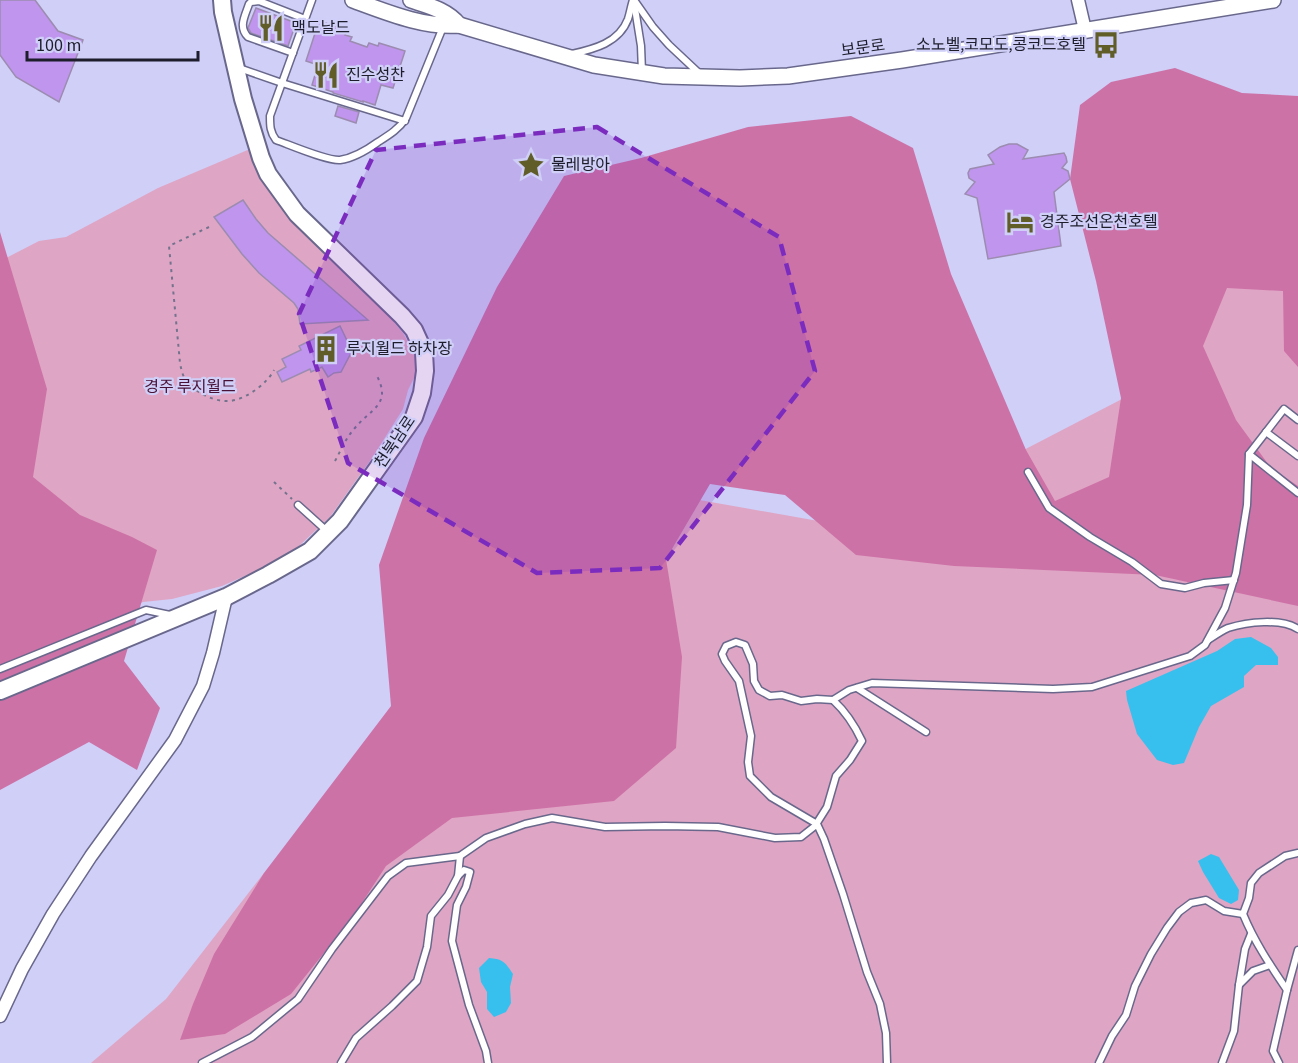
<svg xmlns="http://www.w3.org/2000/svg" width="1298" height="1063" font-family="'Source Sans 3','Noto Sans KR',sans-serif">
<style>
.green{fill:#dfa5c4}
.forest{fill:#cd72a7}
.water{fill:#37c0ee}
.building{fill:#bf95ed;stroke:#9c8cb0;stroke-width:1.5}
.lines{fill:none;stroke-linecap:round;stroke-linejoin:round}
.service-casing{stroke:#69688c;stroke-width:9}
.minor-casing{stroke:#69688c;stroke-width:15}
.tertiary-casing{stroke:#69688c;stroke-width:18}
.secondary-casing{stroke:#69688c;stroke-width:20}
.path{stroke:#73738e;stroke-width:2;stroke-dasharray:3 4.5;stroke-linecap:butt}
.service{stroke:#fff;stroke-width:6}
.minor{stroke:#fff;stroke-width:12}
.tertiary{stroke:#fff;stroke-width:15}
.secondary{stroke:#fff;stroke-width:16}
.marked{fill:#7b2cbf;fill-opacity:0.2;stroke:#7b2cbf;stroke-width:4.5;stroke-dasharray:12 8;stroke-linejoin:round}
.labels{text-anchor:middle;dominant-baseline:central;stroke-width:4.5;stroke-linejoin:round;paint-order:stroke}
.poi-label{font-size:16px;fill:#1d1d2b;stroke:#cfcff8;text-anchor:start}
.street-label{font-size:16px;fill:#1d1d2b;stroke:#cfcff8}
.park-label{font-size:16px;fill:#4a1136;stroke:#cfcff8}
</style>
<rect width="100%" height="100%" fill="#cfcff8"/>
<g class="green">
<path d="M250 149 403 333 414 353 418 370 408 390 403 409 372 458 330 517 299 546 265 567 222 586 172 599 143 602 0 658V258L8 257 39 241 66 237 158 188Z"/>
<path d="M1207 242 1298 251V1063H91L166 999 264 873 404 767 609 484 869 530 1149 385Z"/>
</g>
<g class="forest">
<path d="M1175 68 1242 93 1298 96V367L1284 351 1283 291 1227 288 1203 346 1236 420 1271 468 1298 486V606L1155 575 954 566 856 555 785 495 710 484 666 559 682 657 676 748 614 801 452 818 386 866 352 918 291 994 225 1034 180 1040 193 1004 214 954 264 873 391 706 379 565 424 438 497 287 564 176 641 158 748 127 851 116 913 148 951 274 1026 450 1055 501 1109 477 1121 398 1096 281 1070 179 1080 105 1111 82Z"/>
<path d="M0 232 47 389 33 477 80 515 132 537 157 550 124 661 160 708 137 770 89 742 0 790Z"/>
</g>
<g class="water">
<path d="M1251 637 1271 648 1278 657V665H1256L1244 676V687L1211 706 1199 727 1184 763 1173 765 1157 760 1137 734 1127 700 1126 691 1217 651 1235 639Z"/>
<path d="M1211 854 1219 857 1239 890 1238 900 1231 904 1219 898 1203 872 1198 861Z"/>
<path d="M489 958C503 959 505 962 513 974L510 987 511 1003 506 1012 494 1017 487 1009V992L481 982 479 968Z"/>
</g>
<g class="building">
<path d="M0 0H35L58 31 83 40 59 102 16 77 0 55Z"/>
<path d="M256 8 296 23 288 46 251 33 248 28Z"/>
<path d="M319 21 347 30 345 35 352 37 350 41 367 47 369 43 378 46 379 43 405 51 393 88 381 85 375 105 363 101V102L333 93V92L312 85 318 65 306 61Z"/>
<path d="M338 106 359 112 356 123 335 116Z"/>
<path d="M1009 144H1017L1028 150 1023 159 1064 153 1066 157 1067 162 1062 168 1068 171 1070 179 1054 192 1061 246 988 259 977 198 965 194 975 182 969 178 968 173 970 169 994 164 988 155 1000 147Z"/>
<path d="M243 200 256 219 268 233 368 320 300 324 298 309 294 303 259 273 242 254 214 217Z"/>
<path d="M340 326 352 351 341 372 334 373 328 377 322 367 311 372 310 369 282 382 277 372 286 367 282 359 301 350 299 346Z"/>
</g>
<g class="lines">
<defs>
<g id="service">
<path d="M312 0 270 116C270 126 270 132 276 140 290 145 327 161 340 160 354 158 367 150 378 142 389 135 399 129 406 118L443 27"/>
<path d="M634 0 653 27 669 45 701 75"/>
<path d="M634 2 641 46 642 72"/>
<path d="M293 53 248 37C238 27 245 16 249 4L251 2 259 1 305 19"/>
<path d="M572 54C594 49 619 43 628 19 630 13 631 6 633 0"/>
<path d="M239 68 282 83 405 121"/>
<path d="M1298 420 1284 409 1249 454 1298 493"/>
<path d="M1266 432 1298 456"/>
<path d="M1028 472 1049 508 1090 537 1132 562 1161 584 1185 588 1204 583 1234 580"/>
<path d="M298 505 328 532"/>
<path d="M1208 640C1214 636 1221 631 1228 628 1247 622 1281 618 1298 629"/>
<path d="M0 669 146 610 170 615"/>
<path d="M857 688 926 732"/>
<path d="M833 700 817 699 801 701 782 695 770 696 759 690 754 681 753 664 745 645 736 642 726 646 722 654 725 661 739 681 751 736 748 762 750 776 771 797 817 824 824 839 843 894 867 972 880 1004 886 1033 887 1063"/>
<path d="M1298 853 1285 856 1259 873 1251 883 1249 898 1243 914C1254 941 1270 965 1287 990L1298 950"/>
<path d="M460 856 486 838 525 824 552 818 605 827 665 826 718 827 775 838 801 837 815 826 827 807 836 776 850 760 862 741C855 726 846 712 833 700L849 690 872 683 1053 689 1092 687 1190 656 1205 645 1225 608 1236 573 1247 505 1249 454"/>
<path d="M458 876 464 870 470 872 466 887 457 905 452 941 469 1005 486 1051 488 1063"/>
<path d="M1251 934 1245 949 1239 985 1253 971 1270 965"/>
<path d="M202 1063 252 1037 298 999 332 949 388 876 406 863 460 856 458 876 448 895 431 916 427 947 417 981 392 1006 356 1038 341 1063"/>
<path d="M1099 1063 1112 1036 1126 1015 1135 986 1151 954 1167 928 1179 912 1191 903 1206 900 1224 911 1243 914"/>
<path d="M1222 1063 1234 1031 1239 985"/>
<path d="M1279 1063 1273 1051 1287 990"/>
</g>
<g id="minor">
<path d="M1078 0 1085 30"/>
<path d="M0 1016 22 969 53 914 91 856 175 740 203 686 213 653 226 597"/>
</g>
<g id="tertiary">
<path d="M353 0C386 12 424 28 459 25L594 65 664 76 740 78 788 76 902 60 1273 0"/>
<path d="M411 0C429 6 447 10 459 25"/>
</g>
<path id="secondary" d="M0 691 226 597 268 575 310 551 340 521 414 417 422 393 425 371 424 352 414 330 402 316 297 214 268 174 261 158 243 99 223 12 222 0"/>
</defs>
<use href="#service" class="service-casing"/>
<use href="#minor" class="minor-casing"/>
<use href="#tertiary" class="tertiary-casing"/>
<use href="#secondary" class="secondary-casing"/>
<g class="path">
<path d="M209 227 169 246 180 363C181 368 182 373 184 377 193 391 212 402 229 401 245 400 267 384 274 370"/>
<path d="M335 461C341 450 346 438 354 429 370 409 392 405 377 376"/>
<path d="M274 482 292 499"/>
</g>
<use href="#service" class="service"/>
<use href="#minor" class="minor"/>
<use href="#tertiary" class="tertiary"/>
<use href="#secondary" class="secondary"/>
</g>
<path class="marked" d="M597 127 779 237 815 371 660 568 537 573 348 463 299 314 376 150Z"/>
<defs>
<symbol id="restaurant-bare" viewBox="-9 -9 18 18"><path d="M-5-6h1v4h1v-4h1v4h1v-4h1v5L-1.5 .5V6h-2V.5L-5-1ZM5-6V6H3V1.5H1.5Q1.5-4 5-6Z" fill="#605d29" stroke="#cfcff8" stroke-width="2.5" paint-order="stroke"/></symbol>
<symbol id="bus-bare" viewBox="-9 -9 18 18"><path d="M-5-6H5V4H4V6H2V4H-2V6H-4V4H-5ZM-3.5-4V0h7V-4ZM-3.5 1.2v1.5H-2V1.2ZM2 1.2v1.5H3.5V1.2Z" fill="#605d29" stroke="#cfcff8" stroke-width="2.5" paint-order="stroke"/></symbol>
<symbol id="sight-bare" viewBox="-9 -9 18 18"><path d="M0-6L1.8-2.2L6-1.7L2.9 1.2L3.7 5.4L0 3.3L-3.7 5.4L-2.9 1.2L-6-1.7L-1.8-2.2Z" fill="#605d29" stroke="#cfcff8" stroke-width="2.5" paint-order="stroke"/></symbol>
<symbol id="hotel-bare" viewBox="-9 -9 18 18"><path d="M-6-4.5h1.5V1H6V5H4.5V3h-9V5H-6ZM-4 0a1.8 1.8 0 1 1 3.6 0ZM.5 0V-2.5h3Q6-2.5 6 0Z" fill="#605d29" stroke="#cfcff8" stroke-width="2.5" paint-order="stroke"/></symbol>
<symbol id="building-bare" viewBox="-9 -9 18 18"><path d="M-4-6H4V6H1V3H-1V6H-4ZM-2.5-4.3h1.7v1.8h-1.7ZM.8-4.3h1.7v1.8H.8ZM-2.5-1h1.7V.8h-1.7ZM.8-1h1.7V.8H.8Z" fill="#605d29" stroke="#cfcff8" stroke-width="2.5" paint-order="stroke"/></symbol>
</defs>
<g fill-rule="evenodd">
<use href="#restaurant-bare" x="252" y="9" width="38" height="38"/>
<use href="#bus-bare" x="1087" y="26" width="38" height="38"/>
<use href="#restaurant-bare" x="307" y="56" width="38" height="38"/>
<use href="#sight-bare" x="512" y="146" width="38" height="38"/>
<use href="#hotel-bare" x="1001" y="203" width="38" height="38"/>
<use href="#building-bare" x="307" y="330" width="38" height="38"/>
</g>
<g class="labels">
<g class="poi-label">
<text x="291" y="28">맥도날드</text>
<text x="1086" y="45" text-anchor="end">소노벨,코모도,콩코드호텔</text>
<text x="346" y="75">진수성찬</text>
<text x="551" y="165">물레방아</text>
<text x="1040" y="222">경주조선온천호텔</text>
<text x="346" y="349">루지월드 하차장</text>
</g>
<g class="street-label">
<text transform="translate(863 48) rotate(-8)">보문로</text>
<text transform="translate(395 442) rotate(-56)">천북남로</text>
</g>
<g class="park-label">
<text x="190" y="387">경주 루지월드</text>
</g>
</g>
<path d="M27 51v9h171v-9" fill="none" stroke="#1d1d2b" stroke-width="3"/>
<text x="36" y="51" font-size="18" fill="#1d1d2b" stroke="#cfcff8" stroke-width="4.5" paint-order="stroke">100 m</text>
</svg>
